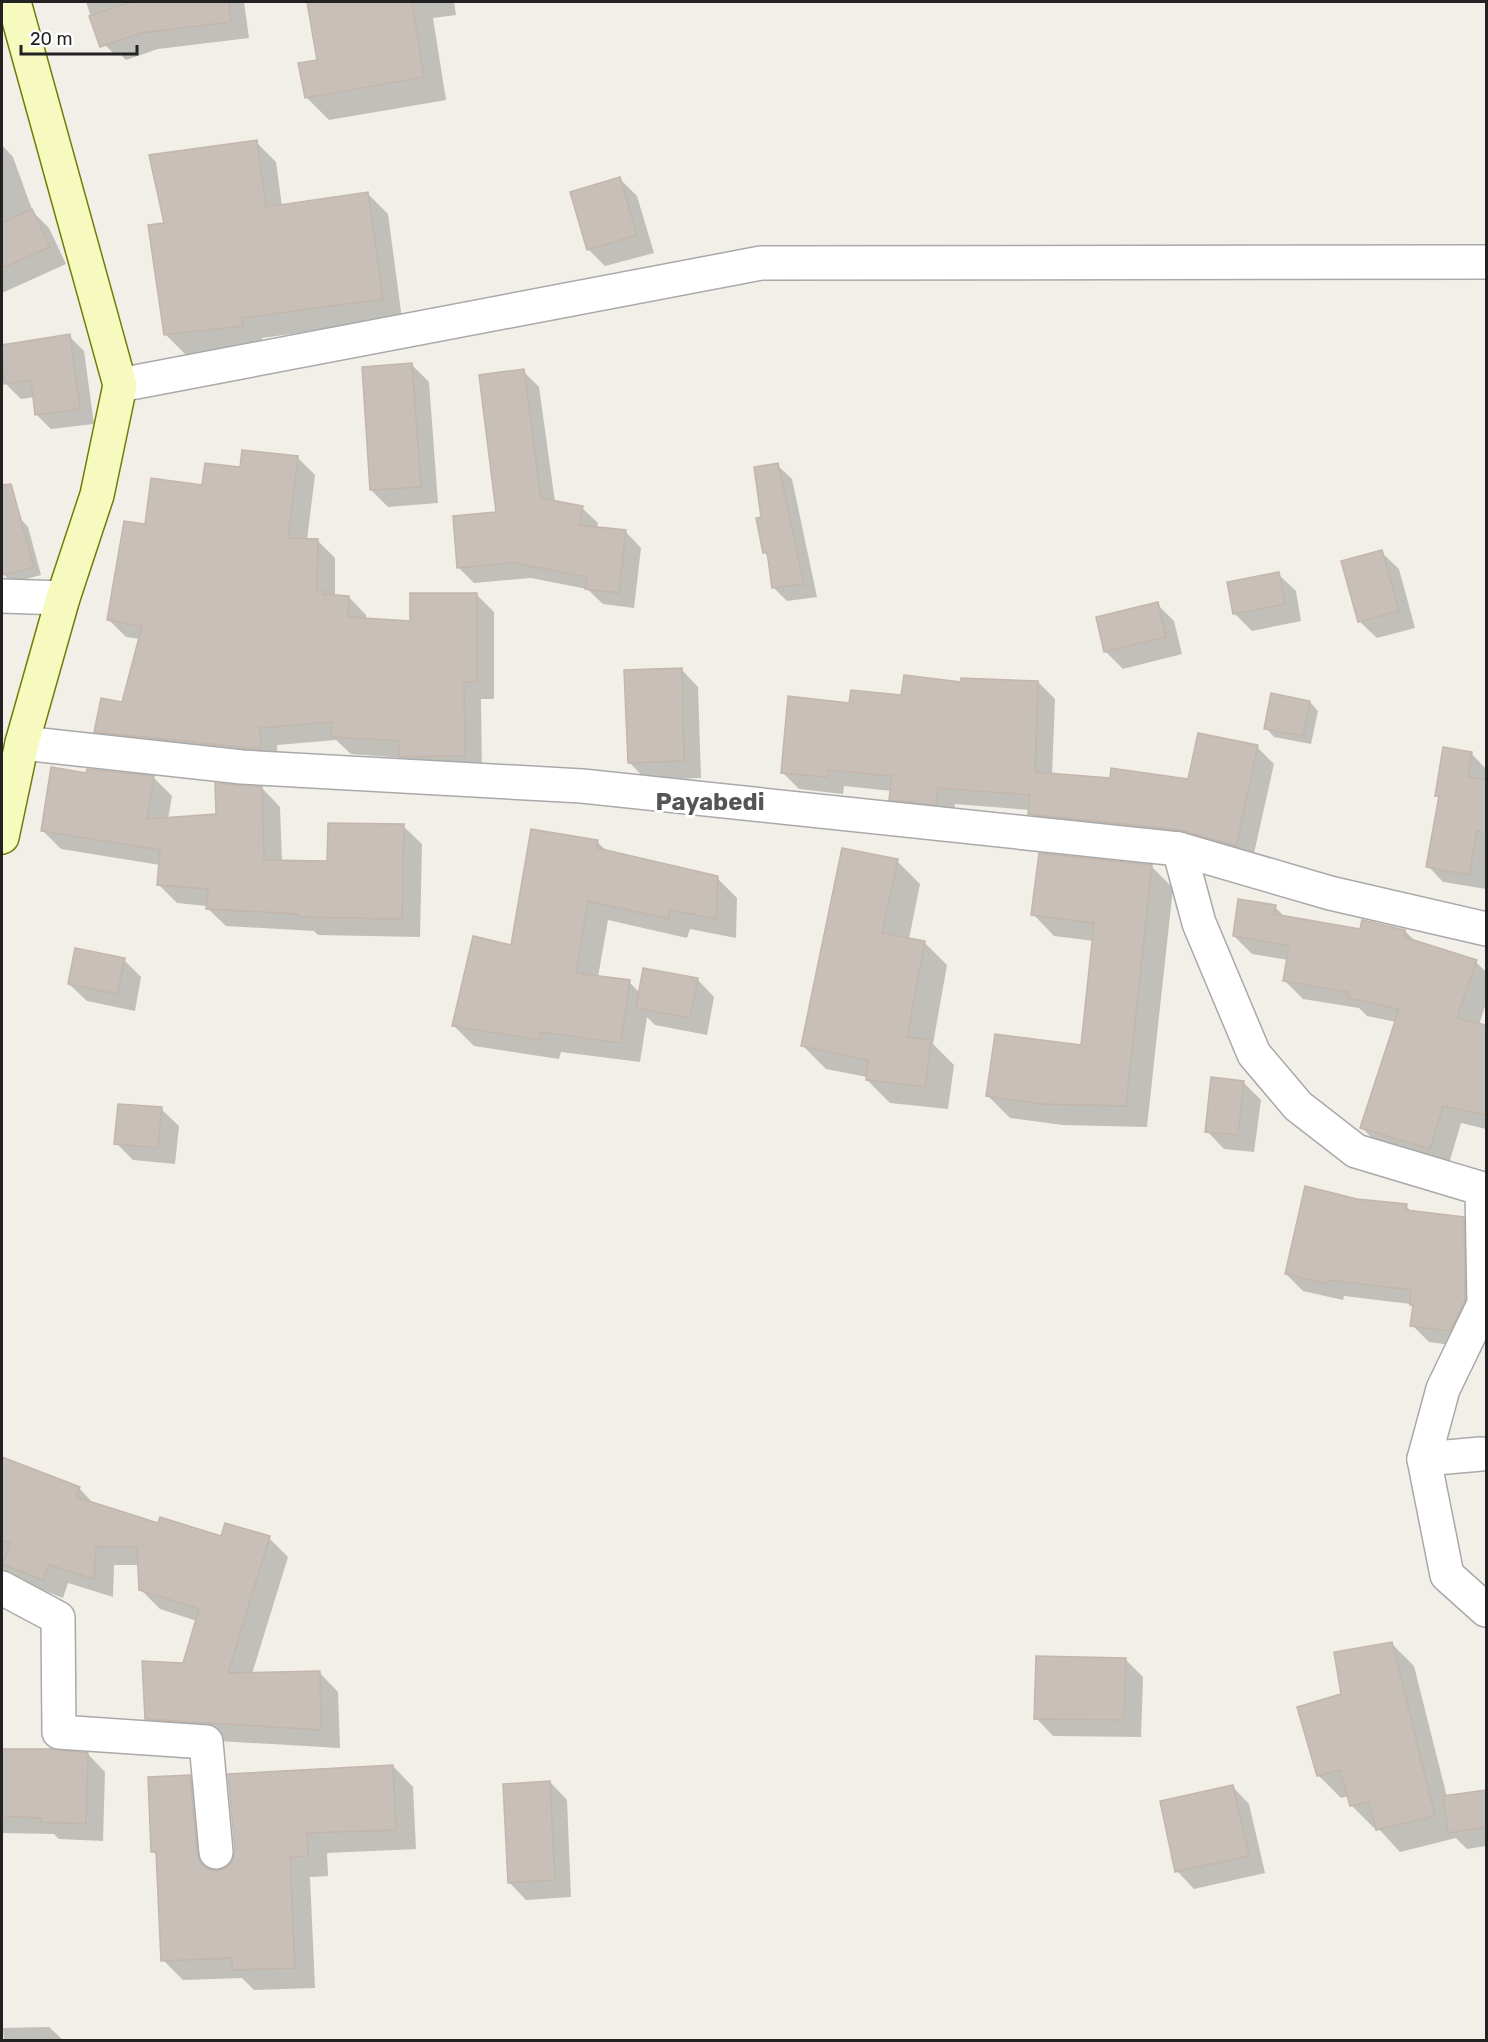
<svg xmlns="http://www.w3.org/2000/svg" width="1488" height="2042" font-family="Rubik,sans-serif">
<style>
.shadow{fill:#0003}
.building{fill:#c7bfb8;stroke:#c4b6ab;stroke-width:1.5}
.lines{fill:none;stroke-linecap:round;stroke-linejoin:round}
.street-casing{stroke:#a9a9a9;stroke-width:36}
.secondary-casing{stroke:#707d05;stroke-width:36}
.street{stroke:#fff;stroke-width:33}
.secondary{stroke:#f7fabf;stroke-width:33}
.labels{text-anchor:middle;dominant-baseline:central;stroke-width:6;stroke-linejoin:round;paint-order:stroke}
.quarter-label{font-size:24px;font-weight:bold;fill:#555;stroke:#fff}
</style>
<rect width="100%" height="100%" fill="#f2efe9"/>
<g class="shadow">
<path d="M86 2H244L249 38 158 49 126 60 120 54 115 55 98 38Z"/>
<path d="M309 2H454L456 15 433 18 446 100 329 120 306 97 318 61Z"/>
<path d="M256 142 276 162 282 206 368 194 388 214 402 319 262 338 263 346 186 355 166 335V224Z"/>
<path d="M2 145 13 157 33 212 49 228 66 264 2 293Z"/>
<path d="M620 179 637 196 654 253 605 266 588 249Z"/>
<path d="M69 336 84 351 94 424 51 429 36 414 34 397 21 399 6 384 2 347Z"/>
<path d="M412 365 429 382 438 503 388 507 371 490Z"/>
<path d="M523 371 539 387 555 502 582 508 598 523 597 528 626 532 641 548 634 608 603 604 587 589 531 578 474 583 458 567 498 514Z"/>
<path d="M297 457 315 475 307 540H317L335 558V596L349 597 366 615V619L412 622 476 594 494 612V699H481L482 773 418 774 402 758 351 754 336 740 277 745 278 766 114 749 96 732 123 704 140 639 126 637 108 619 146 526 203 487 241 469Z"/>
<path d="M777 465 792 479 817 597 787 601 773 587 769 557 764 552 763 518Z"/>
<path d="M20 518 28 527 41 575 11 583 2 572V523Z"/>
<path d="M1381 552 1399 569 1415 628 1377 638 1359 621Z"/>
<path d="M1278 574 1296 591 1301 621 1252 631 1235 614 1229 583Z"/>
<path d="M1157 604 1174 621 1182 654 1123 669 1106 652 1098 618Z"/>
<path d="M681 669 698 687 701 778 646 780 629 762Z"/>
<path d="M1038 682 1055 699 1052 775 1111 779 1190 780 1257 747 1274 764 1252 862 1047 831 1030 814V810L955 804 953 821 908 816 891 799 892 791 844 786 843 794 799 789 782 772 851 705 963 684Z"/>
<path d="M1272 695 1310 702 1318 711 1311 744 1274 737 1266 728Z"/>
<path d="M1471 753 1486 769 1485 781 1486 782V889L1443 882 1428 866 1440 798 1437 795Z"/>
<path d="M87 775 154 778 172 796 168 819 218 816 262 788 280 807 282 862 329 863 403 826 422 844 420 937 318 935 314 931 226 926 207 908V906L177 903 159 885 160 865 61 849 42 830Z"/>
<path d="M597 842 608 852 717 878 737 898 736 938 690 929 687 938 608 920 598 977 629 982 640 993 697 979 714 997 707 1035 655 1025 647 1017 640 1062 561 1052 559 1059 474 1046 454 1026 512 947Z"/>
<path d="M897 861 920 884 909 939 924 942 947 965 933 1044 954 1065 948 1109 890 1103 867 1080V1077L826 1069 803 1046Z"/>
<path d="M1151 866 1173 888 1147 1127 1063 1125 1010 1118 988 1096 1082 1047 1094 941 1054 936 1033 914Z"/>
<path d="M1275 907 1285 917 1362 931H1405L1416 942 1476 962 1486 972V1003L1479 1025 1486 1027V1129L1461 1123 1448 1167 1380 1146 1362 1128 1396 1022 1367 1016 1359 1008 1303 999 1284 980 1288 960 1252 954 1234 936Z"/>
<path d="M124 960 141 977 135 1011 87 1001 69 984Z"/>
<path d="M1243 1082 1261 1100 1254 1152 1224 1149 1207 1131Z"/>
<path d="M161 1109 179 1126 175 1164 133 1160 116 1143Z"/>
<path d="M1357 1200 1406 1206 1413 1213 1463 1218 1480 1235 1467 1347 1429 1342 1412 1325 1414 1307 1411 1304 1344 1296 1343 1300 1303 1291 1286 1274Z"/>
<path d="M7 1461 79 1488 95 1505 159 1525 222 1538H269L288 1557 252 1674 319 1672 338 1692 340 1748 166 1738 147 1718 184 1664 197 1621 160 1609 141 1590 140 1565H114L113 1597 68 1583 63 1598 32 1586 2 1569V1477Z"/>
<path d="M1391 1643 1414 1666 1447 1797 1486 1791V1846L1467 1849 1456 1838 1400 1852 1377 1827 1374 1828 1351 1805 1349 1796 1341 1798 1318 1775 1343 1695Z"/>
<path d="M1126 1660 1143 1677 1141 1737 1053 1736 1036 1718Z"/>
<path d="M2 1750 53 1751 88 1754 105 1772 103 1841 59 1839 54 1834 2 1833Z"/>
<path d="M393 1766 413 1787 416 1849 327 1853 328 1876 310 1877 315 1988 254 1990 242 1978 183 1980 163 1960 158 1856 152 1851 190 1777 210 1797 217 1872 228 1868Z"/>
<path d="M550 1782 567 1800 571 1897 526 1900 509 1882Z"/>
<path d="M1232 1786 1249 1804 1265 1873 1194 1889 1177 1871Z"/>
<path d="M49 2027 63 2040H4L3 2028Z"/>
</g>
<g class="building">
<path d="M131 2H229L231 22 141 33 100 47 89 16Z"/>
<path d="M307 2H412L424 77 305 98 298 63 317 60Z"/>
<path d="M257 140 266 207 368 192 383 299 242 318 243 326 164 335 148 225 164 223 149 155Z"/>
<path d="M620 177 637 235 587 250 570 192Z"/>
<path d="M32 209 50 247 2 268V223Z"/>
<path d="M70 334 80 409 35 415 31 380 4 384 2 345Z"/>
<path d="M412 363 421 487 370 490 362 367Z"/>
<path d="M524 369 541 498 583 506 579 525 626 530 619 593 585 589 587 577 514 563 457 568 453 516 496 512 479 375Z"/>
<path d="M242 450 298 456 288 538 318 539 317 590 324 591 323 594 349 596 348 617 410 621V593H477V682H464L465 756 399 757V741L331 737 332 722 260 728 261 749 94 732 101 698 122 702 142 626 107 620 124 521 145 524 151 478 202 485 205 463 240 467Z"/>
<path d="M778 463 804 584 772 588 767 552 763 553 756 518 761 517 754 467Z"/>
<path d="M11 484 34 567 2 575V485Z"/>
<path d="M1382 550 1399 611 1358 622 1341 561Z"/>
<path d="M1279 572 1285 604 1233 614 1227 582Z"/>
<path d="M1158 602 1166 637 1104 652 1096 617Z"/>
<path d="M682 668 684 761 628 763 624 670Z"/>
<path d="M904 675 961 682V678L1038 681 1035 772 1110 778 1111 768 1188 779 1198 733 1258 745 1236 846 1181 830 1028 814 1030 795 938 788 936 805 889 800 892 776 828 770 827 777 781 773 788 696 849 703 851 690 901 695Z"/>
<path d="M1271 693 1310 701 1303 736 1264 729Z"/>
<path d="M1443 747 1472 752 1468 777 1486 780V833L1477 831 1469 875 1426 867 1439 796H1435Z"/>
<path d="M51 767 86 773 87 769 154 776 147 819 216 814 215 783 262 787 264 860 327 861 328 823 404 824 402 919 298 917V914L206 909 208 889 157 885 160 850 41 831Z"/>
<path d="M531 829 598 840 597 848 718 876 716 919 670 910 668 919 588 901 576 973 630 980 621 1043 541 1032 540 1040 452 1026 473 936 511 945Z"/>
<path d="M842 848 898 859 882 933 925 941 907 1037 931 1040 925 1087 866 1080 868 1060 801 1046Z"/>
<path d="M1039 853 1152 865 1126 1106 1041 1104 986 1096 995 1034 1081 1045 1094 923 1031 915Z"/>
<path d="M1238 899 1276 905 1274 914 1360 929 1362 920 1405 930 1404 937 1477 960 1457 1018 1486 1025V1115L1443 1106 1430 1149 1360 1128 1399 1009 1347 998 1348 992 1283 981 1289 946 1233 936Z"/>
<path d="M75 948 125 958 117 994 68 984Z"/>
<path d="M643 968 698 978 690 1018 636 1008Z"/>
<path d="M1211 1077 1244 1081 1238 1135 1205 1132Z"/>
<path d="M118 1104 162 1107 158 1148 114 1144Z"/>
<path d="M1305 1186 1357 1199 1407 1204 1406 1210 1464 1217 1465 1300 1450 1331 1410 1326 1413 1305H1410L1411 1290 1328 1280 1327 1284 1285 1274Z"/>
<path d="M2 1457 80 1487 76 1497 158 1523 160 1517 221 1536 225 1523 270 1536 228 1673 320 1671 321 1730 145 1719 142 1661 183 1663 199 1609 139 1590 137 1547H96L94 1579 49 1565 43 1580 2 1564 11 1543 2 1540Z"/>
<path d="M1392 1642 1435 1816 1376 1830 1369 1802 1350 1806 1340 1770 1317 1776 1297 1707 1341 1694 1334 1652Z"/>
<path d="M1036 1656 1126 1658 1124 1720 1034 1719Z"/>
<path d="M2 1749H53L88 1753 86 1824 40 1822 41 1818 2 1816Z"/>
<path d="M393 1765 396 1830 307 1833 308 1856 290 1857 295 1968 232 1970V1958L161 1961 156 1852H151L148 1777 190 1775 197 1854 201 1863 209 1869 217 1871 227 1867 233 1860 235 1851 228 1774Z"/>
<path d="M550 1781 555 1880 508 1883 503 1784Z"/>
<path d="M1233 1785 1249 1856 1175 1872 1160 1801Z"/>
<path d="M1486 1790V1827L1448 1833 1443 1796Z"/>
</g>
<g class="lines">
<defs>
<g id="street">
<path d="M120 385 761 263 1486 262"/>
<path d="M2 596 63 598"/>
<path d="M22 743 242 767 582 786 1179 849 1199 923 1254 1054 1298 1106 1356 1151 1486 1190"/>
<path d="M1179 849 1330 893 1486 929"/>
<path d="M1482 1190 1484 1304 1443 1389 1424 1459 1447 1575 1486 1610"/>
<path d="M1424 1459 1481 1454"/>
<path d="M2 1588 58 1618 59 1732 206 1742 216 1852"/>
</g>
<path id="secondary" d="M2 837 22 743 63 598 97 495 120 385 14 2"/>
</defs>
<use href="#street" class="street-casing"/>
<use href="#secondary" class="secondary-casing"/>
<use href="#street" class="street"/>
<use href="#secondary" class="secondary"/>
</g>
<g class="labels">
<g class="quarter-label">
<text x="710" y="802">Payabedi</text>
</g>
</g>
<rect width="1488" height="2042" fill="none" stroke="#222222" stroke-width="6"/>
<path d="M21 45v9h116v-9" fill="none" stroke="#222222" stroke-width="3"/>
<text x="30" y="45" font-size="18" fill="#222222" stroke="#ffffff" stroke-width="4.5" paint-order="stroke">20 m</text>
</svg>
